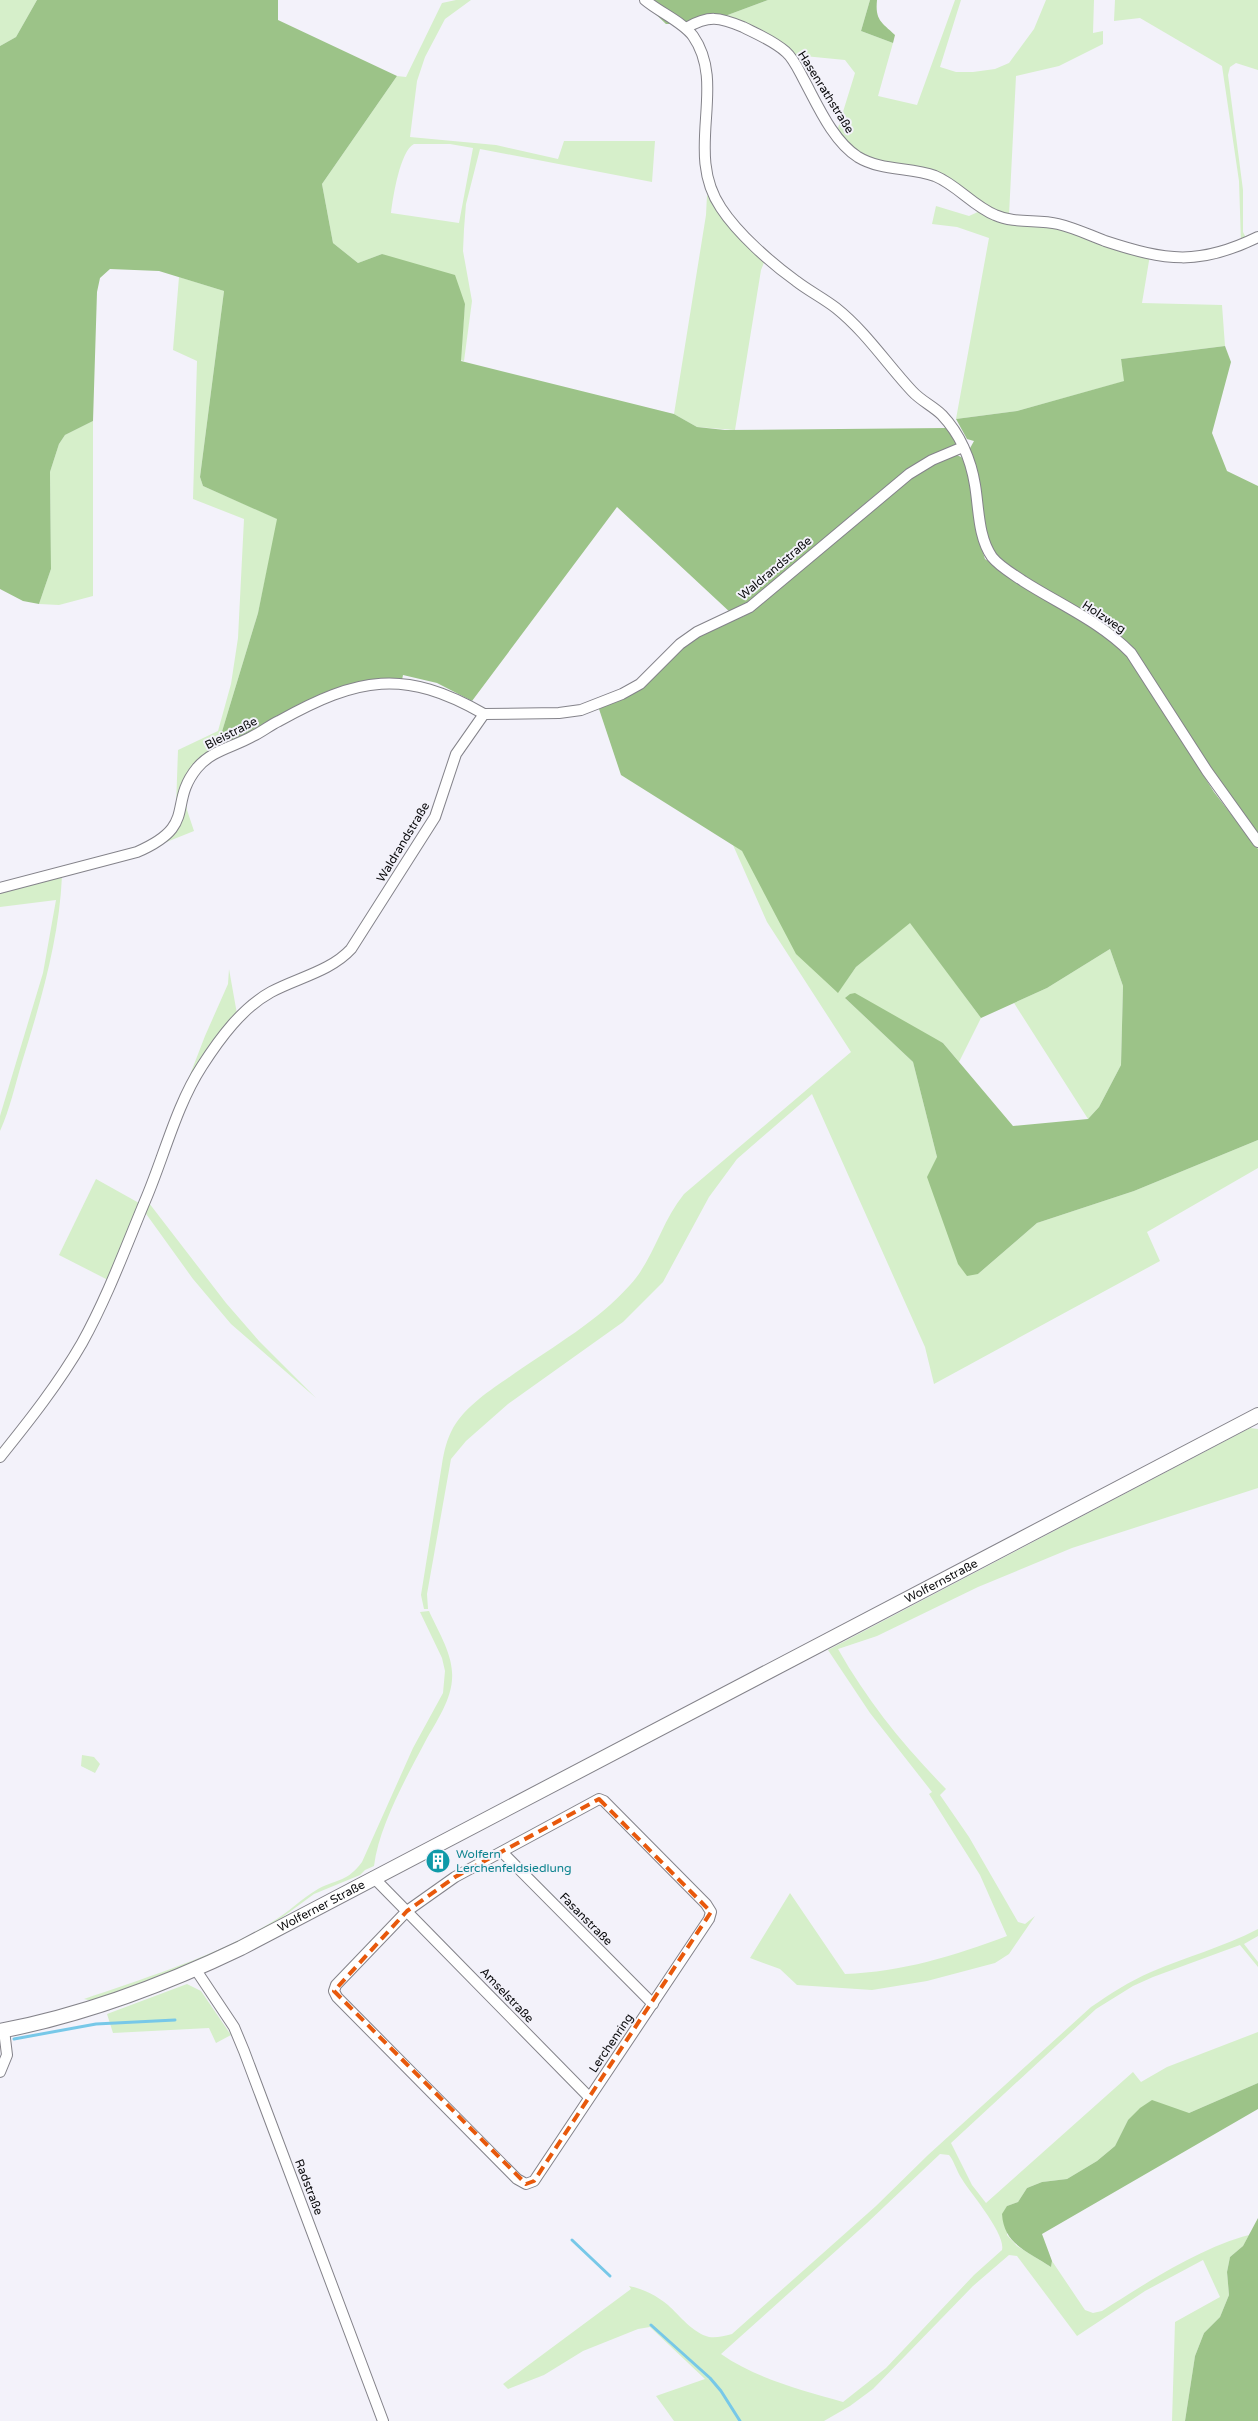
<svg xmlns="http://www.w3.org/2000/svg" width="1258" height="2421" font-family="'Varela Round',sans-serif">
<style>
.green{fill:#d6efca;fill-rule:evenodd}
.forest{fill:#9cc388}
.lines{fill:none;stroke-linecap:round;stroke-linejoin:round}
.stream{stroke:#77c8e8;stroke-width:3}
.street-casing{stroke:#84838a;stroke-width:12}
.secondary-casing{stroke:#84838a;stroke-width:16}
.street{stroke:#fff;stroke-width:10}
.secondary{stroke:#fff;stroke-width:14}
.marked{fill:none;stroke:#e8590c;stroke-width:4;stroke-dasharray:10 6;stroke-linejoin:round}
.labels{text-anchor:middle;dominant-baseline:central;stroke-width:4;stroke-linejoin:round;paint-order:stroke}
.street-label{font-size:12px;fill:#0b0b0d;stroke:#f3f2fa}
.culture-label{font-size:12px;fill:#0d838f;stroke:#f3f2fa;text-anchor:start}
</style>
<rect width="100%" height="100%" fill="#f3f2fa"/>
<g class="green">
<path d="M0 0H37L16 37 0 46Z"/>
<path d="M456 0H471L445 19 425 57 417 81 410 137 496 145 558 159 564 141H655L652 182 480 149 466 204 464 229 463 251 472 301 464 361 460 360 465 304 382 254 358 263 333 243 322 184 397 76 406 77 442 3ZM414 144H450L473 148 459 223 391 213C393 197 400 151 414 144Z"/>
<path d="M768 0H870L861 31 893 43 878 96 917 105 955 0H961L940 67 956 72H973L995 69 1009 63 1034 29 1046 0H1094L1093 33 1103 31V44L1059 66 1016 76 1009 215 1043 217 1150 255 1142 303 1222 305 1225 346 1121 359 1125 381 1017 411 956 419 989 238 957 227 932 224 936 206 969 216 980 211C970 201 958 185 946 179 912 163 857 170 838 128L855 73 845 60 794 55 725 16Z"/>
<path d="M1115 0H1258V70L1236 63 1230 67 1228 75 1243 190V232L1247 240 1241 243 1239 181 1222 66 1140 18 1114 21Z"/>
<path d="M707 195 765 260 761 270 735 430 697 427 674 414 706 215Z"/>
<path d="M179 277 224 291 200 477 203 486 278 519 258 613 217 748 202 758 170 825 176 807 178 750 218 731 231 684 238 638 244 519 193 499 197 361 173 350Z"/>
<path d="M93 421V596L59 605 39 604 51 569 50 472 59 444 65 435Z"/>
<path d="M186 799 187 810 194 831 159 845Z"/>
<path d="M733 845 742 851 838 992 856 967 910 922 981 1018 959 1062 943 1043 845 998 913 1062 937 1157 978 1274 1037 1223 1134 1191 1258 1140V1168L1147 1232 1160 1261 934 1384 925 1347 812 1094 737 1159 709 1197 663 1282 623 1322 508 1404 466 1441 451 1459 427 1594 428 1609H424L421 1595 442 1464C444 1451 447 1439 453 1428 467 1404 494 1388 515 1373 554 1346 598 1321 630 1285 654 1259 661 1222 684 1194L851 1052 767 922Z"/>
<path d="M62 876C59 940 41 1001 22 1062 15 1085 10 1109 0 1131V1116L43 973 56 900 0 907V892Z"/>
<path d="M1110 949 1123 986 1121 1065 1099 1107 1088 1119 1014 1003 1047 988Z"/>
<path d="M229 969 237 1014 183 1093 205 1036 228 984Z"/>
<path d="M96 1179 139 1203 108 1280 59 1255Z"/>
<path d="M149 1203 226 1303 259 1341 316 1398 231 1324 193 1279 144 1211Z"/>
<path d="M1250 1428 1258 1429V1488L1072 1548 978 1587 877 1636 838 1649C868 1702 904 1746 946 1789L940 1795 969 1837 1018 1922 1025 1924 1035 1916 1009 1954 995 1963 927 1981 872 1990 797 1985 780 1969 750 1958 790 1893 845 1974C902 1972 954 1956 1007 1936L980 1875 929 1794 932 1792 870 1713 828 1650Z"/>
<path d="M429 1611C437 1629 451 1651 452 1672 454 1697 437 1720 425 1742 406 1778 379 1826 374 1866L365 1870 360 1875 314 1894 269 1927 182 1969 93 2001 84 1999C147 1977 214 1957 272 1922 288 1913 302 1898 318 1889 339 1878 347 1882 362 1862L413 1748 443 1693 445 1671 442 1658 420 1612Z"/>
<path d="M82 1755 94 1757 100 1764 95 1773 81 1766Z"/>
<path d="M1258 1929V1936L1244 1944 1258 1962V1967L1240 1945 1153 1977 1133 1986 1096 2009 951 2143 972 2185 986 2203 1133 2072 1141 2082 1167 2067 1258 2032V2083L1189 2113 1128 2120 1115 2146 1097 2161 1067 2179 1042 2182 1027 2188 1018 2202 1007 2206V2235L1017 2246 1051 2267 1052 2261 1085 2310 1093 2313 1102 2311C1143 2285 1201 2247 1249 2235L1243 2246 1230 2257 1227 2272 1229 2295 1220 2317 1204 2333 1195 2356 1185 2421H1172L1175 2322 1220 2297 1203 2260 1145 2291 1077 2336 1017 2256 1009 2255 973 2286 873 2389 850 2406 824 2421H674L656 2396 705 2379 650 2327 638 2329 583 2351 544 2375 508 2389 503 2384 631 2289 629 2286C644 2289 657 2296 668 2305 680 2316 693 2333 709 2337 717 2338 724 2336 732 2334L876 2206 928 2155 1091 2007C1110 1994 1130 1981 1151 1972 1186 1957 1223 1947 1258 1929ZM940 2154 949 2155C954 2161 956 2169 960 2176 969 2192 1006 2233 1002 2250L974 2275 886 2368 843 2402C801 2390 757 2379 721 2354L867 2223Z"/>
<path d="M187 1984 201 1991 231 2035 216 2043 209 2028 113 2033 107 2014Z"/>
</g>
<g class="forest">
<path d="M37 0H278V20L397 76 322 184 333 243 358 263 382 254 455 275 465 304 461 361 674 414 697 427 725 430 946 428 956 441 955 447 917 464 880 491 749 602 732 614 617 507 472 701 437 683 403 675 402 680 364 681 347 685 278 716 243 736 217 748 258 613 277 519 203 486 200 477 224 291 159 271 110 269 100 278 97 292 93 421 65 435 59 444 50 472 51 569 39 604 23 601 0 589V46L16 37Z"/>
<path d="M641 0H768L725 16 705 15 685 24H666Z"/>
<path d="M870 0H877C875 20 881 22 895 35L893 43 861 31Z"/>
<path d="M1225 346 1231 362 1212 433 1227 471 1258 486V835L1209 768 1122 637 1012 568C1007 564 999 559 995 553 980 530 974 478 969 450L974 441 967 439 956 419 1017 411 1124 381 1121 359Z"/>
<path d="M957 455 963 458 970 482 976 530 985 559 1031 591 1115 640 1127 655 1214 792 1258 849V1140L1134 1191 1037 1223 978 1274 967 1276 958 1264 927 1177 937 1157 913 1062 845 998 850 994 855 993 943 1043 1013 1126 1088 1119 1099 1107 1121 1065 1123 986 1110 949 1047 988 981 1018 910 923 856 967 838 993 796 954 742 851 621 775 599 709 623 697 682 645 715 627 744 616 752 610 889 494 925 468Z"/>
<path d="M1258 2083V2109L1042 2234 1052 2261 1051 2267C1028 2251 1004 2245 1002 2214L1007 2206 1018 2202 1027 2188 1042 2182 1067 2179 1097 2161 1115 2146 1128 2120 1140 2108 1152 2100 1189 2113Z"/>
<path d="M1258 2218V2421H1185L1195 2356 1204 2333 1220 2317 1229 2295 1227 2272 1230 2257 1243 2246Z"/>
</g>
<g class="lines">
<g class="stream">
<path d="M14 2039 96 2024 175 2020"/>
<path d="M572 2240 610 2276"/>
<path d="M651 2325 710 2378 721 2391 740 2421"/>
</g>
<defs>
<g id="street">
<path d="M645 0C659 12 683 22 693 36 728 86 683 152 721 208 738 234 771 263 796 281 809 291 823 298 836 308 866 332 886 363 912 391 921 401 933 406 942 415 960 434 971 460 975 485 979 509 978 537 992 557 1000 567 1013 574 1023 581 1059 604 1101 622 1131 653L1207 771 1258 842"/>
<path d="M686 28C709 15 719 17 743 27 757 34 774 41 786 52 794 59 799 71 804 80 818 106 833 141 858 157 881 171 910 167 935 176 957 185 973 206 995 215 1015 224 1038 219 1058 224 1075 228 1089 235 1105 241 1166 261 1199 266 1258 237"/>
<path d="M0 888 137 852C199 825 167 805 197 768 212 750 234 747 253 736 262 732 270 725 279 721 358 677 404 668 484 714"/>
<path d="M0 1457C29 1421 59 1383 82 1343 107 1298 125 1249 145 1201 164 1157 176 1106 202 1066 220 1038 242 1008 271 992 297 978 331 971 351 949L435 817 456 754 484 714 559 713 581 710 622 694 640 684 680 644 697 632 750 607 909 474 932 460 963 447"/>
<path d="M599 1799 604 1801 706 1904 711 1912 709 1919 534 2181 526 2184 517 2179 337 1997 334 1991 336 1985 407 1911 455 1877Z"/>
<path d="M502 1852 653 2004"/>
<path d="M373 1877 589 2097"/>
<path d="M196 1970 234 2027 244 2051 383 2421"/>
<path d="M0 2072 7 2055 4 2030"/>
</g>
<g id="secondary">
<path id="s1" d="M0 2031C84 2015 164 1985 241 1948L1258 1415"/>
</g>
</defs>
<use href="#street" class="street-casing"/>
<use href="#secondary" class="secondary-casing"/>
<use href="#street" class="street"/>
<use href="#secondary" class="secondary"/>
</g>
<path class="marked" d="M599 1799 711 1912 534 2181 526 2184 334 1991 407 1911 455 1877Z"/>
<defs>
<symbol id="building-disc" viewBox="-11 -11 22 22"><circle r="9.5" fill="#0f9aa8" stroke="#f3f2fa"/><path d="M-4-6H4V6H1V3H-1V6H-4ZM-2.5-4.3h1.7v1.8h-1.7ZM.8-4.3h1.7v1.8H.8ZM-2.5-1h1.7V.8h-1.7ZM.8-1h1.7V.8H.8Z" fill="#fff"/></symbol>
</defs>
<g fill-rule="evenodd">
<use href="#building-disc" x="424" y="1847" width="28" height="28"/>
</g>
<g class="labels">
<g class="street-label">
<text transform="translate(826 92) rotate(58)">Hasenrathstraße</text>
<text transform="translate(775 568) rotate(-40)">Waldrandstraße</text>
<text transform="translate(1104 617) rotate(33)">Holzweg</text>
<text transform="translate(231 733) rotate(-27)">Bleistraße</text>
<text transform="translate(403 842) rotate(-59)">Waldrandstraße</text>
<text stroke="none"><textPath href="#s1" startOffset="1046">Wolfernstraße</textPath></text>
<text stroke="none"><textPath href="#s1" startOffset="346">Wolferner Straße</textPath></text>
<text transform="translate(586 1919) rotate(45)">Fasanstraße</text>
<text transform="translate(507 1995) rotate(46)">Amselstraße</text>
<text transform="translate(611 2043) rotate(-56)">Lerchenring</text>
<text transform="translate(309 2187) rotate(69)">Radstraße</text>
</g>
<g class="culture-label">
<text x="456" y="1854">Wolfern<tspan x="456" dy="14">Lerchenfeldsiedlung</tspan></text>
</g>
</g>
</svg>
